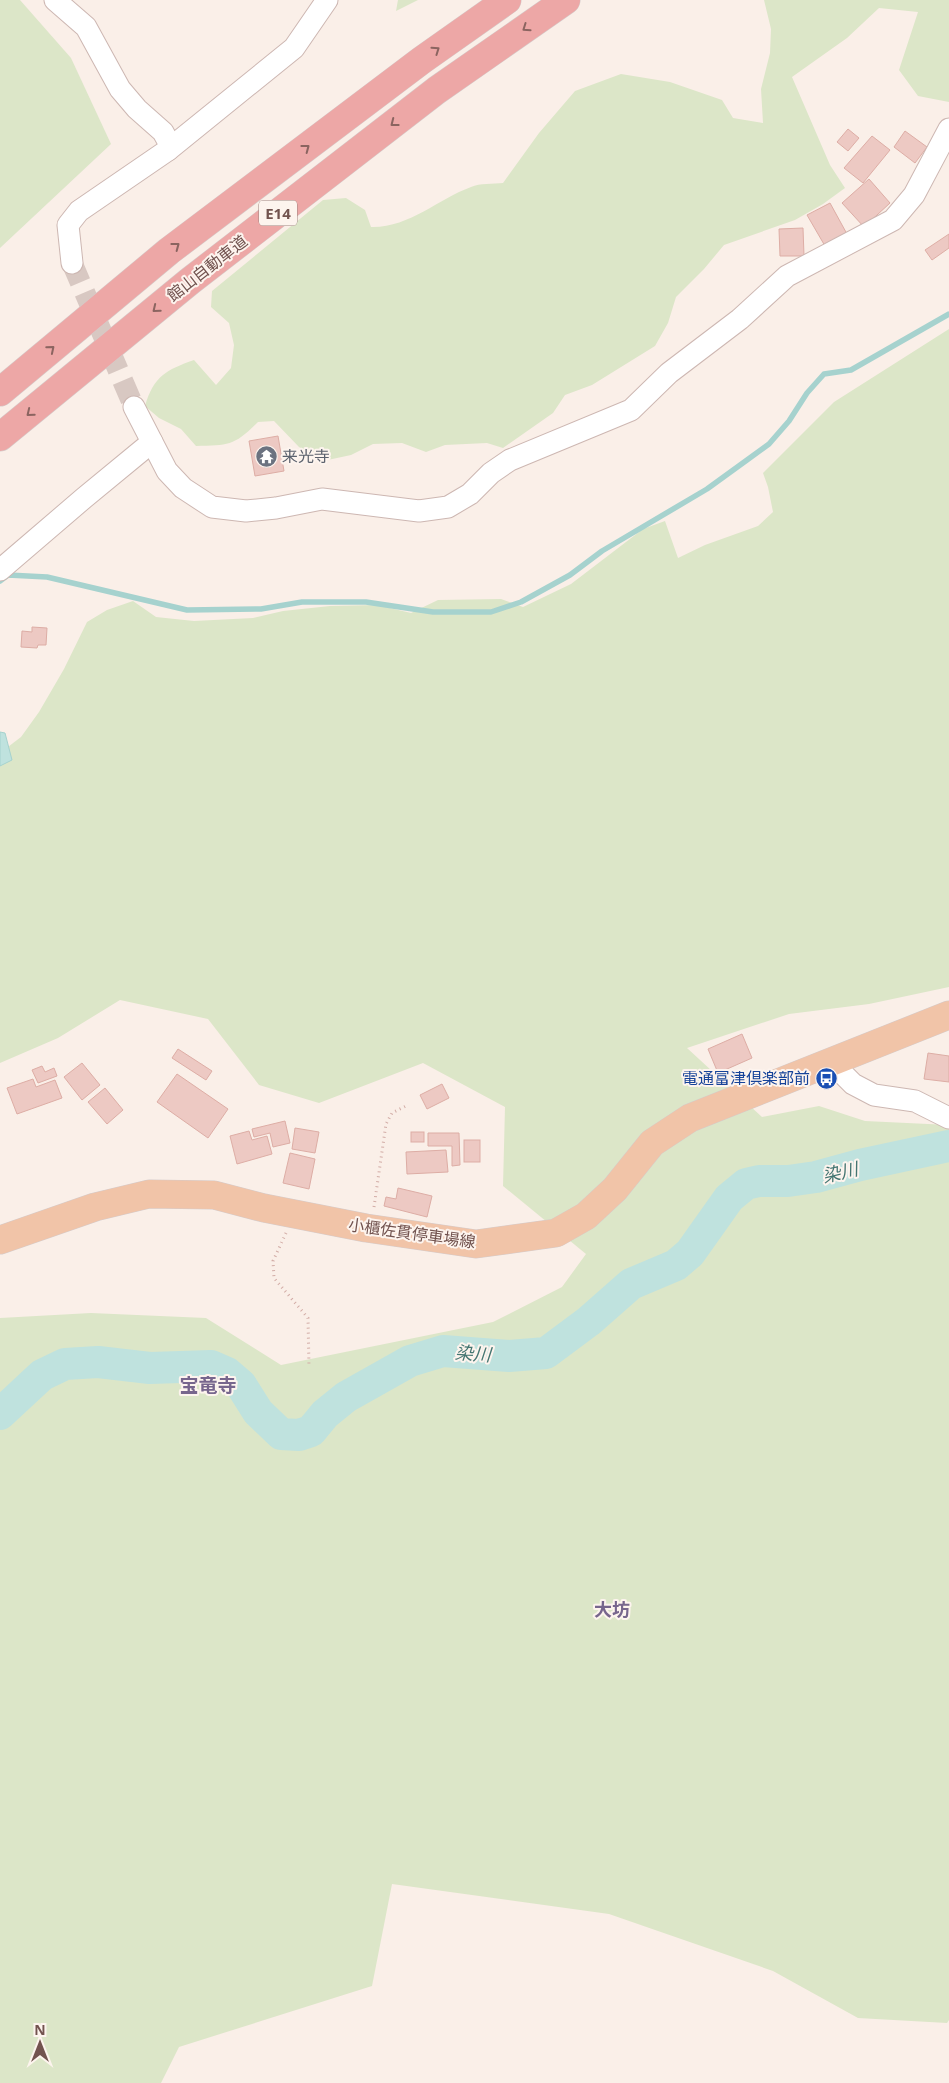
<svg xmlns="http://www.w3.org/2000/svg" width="949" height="2083" font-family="'Open Sans','Noto Sans JP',sans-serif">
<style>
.green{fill:#dce6c8}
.water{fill:#bfe2de;stroke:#a6d2ce}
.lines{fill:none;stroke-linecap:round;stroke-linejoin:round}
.stream{stroke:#a6d2ce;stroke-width:5.5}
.river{stroke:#bfe2de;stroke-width:32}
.building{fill:#edc9c3;stroke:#ddada5}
.minor-tunnel{stroke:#d8c8c2;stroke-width:21;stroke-dasharray:21 11;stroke-linecap:butt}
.minor-casing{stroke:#cdb7b2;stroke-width:23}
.major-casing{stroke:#d5cbca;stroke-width:29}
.highway-casing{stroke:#d5cbca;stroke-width:29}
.path{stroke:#d2aca6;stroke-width:3;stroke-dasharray:1 4;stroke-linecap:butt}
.minor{stroke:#fff;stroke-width:21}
.major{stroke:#f1c4a8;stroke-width:28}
.highway{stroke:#eda7a6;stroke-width:28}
.oneway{stroke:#8b6460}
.labels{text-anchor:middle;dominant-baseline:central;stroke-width:4;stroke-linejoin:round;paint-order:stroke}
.shield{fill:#fdf4ee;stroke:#9c837f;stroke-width:1}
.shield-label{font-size:15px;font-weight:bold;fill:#72534f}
.street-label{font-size:16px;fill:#72534f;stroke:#fdf4ee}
.worship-label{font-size:16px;fill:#5b616d;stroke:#fdf4ee;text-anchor:start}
.transit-label{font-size:16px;fill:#164399;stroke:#fdf4ee;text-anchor:end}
.water-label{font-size:18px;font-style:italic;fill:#447571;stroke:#fdf4ee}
.neighbourhood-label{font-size:18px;font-weight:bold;fill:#77668d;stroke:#fdf4ee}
.quarter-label{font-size:19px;font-weight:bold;fill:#77668d;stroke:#fdf4ee}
</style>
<rect width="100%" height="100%" fill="#faefe8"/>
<g class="green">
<path d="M0 0H20L71 58 111 144 0 248Z"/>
<path d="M398 0H418L396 11Z"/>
<path d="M764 0H949V102L918 96 899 70 918 12 879 8 847 38 792 77 830 165 845 188 823 204 795 220 724 245 704 269 676 297 668 323 655 346 592 385 565 395 553 413 503 448 487 443 445 445 426 452 402 443 373 444 351 455 323 461 299 447 274 421 258 422C234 446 229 445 196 446L181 429 159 418 145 406C154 376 166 370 194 360L216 385 231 368 234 345 229 323 211 307 212 291 323 200 346 198 365 210 371 227C409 228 438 199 471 187 480 183 493 184 503 183L539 133 575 91 621 74 670 82 722 100 733 118 763 123 761 89 770 53 771 29Z"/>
<path d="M949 329V987L869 1004 789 1014 687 1048 762 1117 819 1106 865 1121 949 1125V2020L947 2023 858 2018 773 1971 609 1914 392 1884 372 1986 179 2047 161 2083H0V1318L91 1313 206 1318 281 1365 493 1322 562 1287 586 1254 503 1186 505 1107 423 1063 319 1103 259 1085 208 1019 120 1000 58 1038 0 1063V753L21 737 39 712 64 669 87 622 107 610 133 601 156 617 194 621 253 618 283 611 330 606 377 605 411 613 438 600 501 599 523 607 571 584 643 529 665 521 678 558 705 545 758 526 773 512 768 487 763 473 834 402Z"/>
</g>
<path class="water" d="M0 732 5 733 12 760 0 766Z"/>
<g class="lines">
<path class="stream" d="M0 581 8 575 47 577 187 610 261 609 302 602H366L433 612H491L521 602 570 575 602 551 707 489 747 460 769 444 789 421 807 393 824 374 851 370 949 314"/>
<path class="river" d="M0 1414 42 1375 65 1364 98 1362 150 1368 211 1366 227 1373 241 1385 258 1412 281 1434 299 1435 311 1431 325 1414 346 1397 410 1361 443 1351 509 1356 546 1353 589 1321 631 1284 676 1265 690 1253 729 1198 746 1184 759 1181H788L816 1177 860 1165 949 1146"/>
</g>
<g class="building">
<path d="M848 129 859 138 848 151 837 142Z"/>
<path d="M905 131 927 147 915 163 894 147Z"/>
<path d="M872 136 890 150 863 183 844 168Z"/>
<path d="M869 179 890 203 864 227 842 203Z"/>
<path d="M830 203 847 234 825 246 807 215Z"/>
<path d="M803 228 804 256H780L779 229Z"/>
<path d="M949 234V248L932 260 925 250Z"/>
<path d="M278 436 284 471 255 476 249 441Z"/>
<path d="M32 627 47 628 46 645H38L37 648 21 647 22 631 32 632Z"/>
<path d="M742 1034 752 1058 718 1073 708 1049Z"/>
<path d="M178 1049 212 1071 206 1080 172 1058Z"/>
<path d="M928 1053 949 1056V1082L924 1079Z"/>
<path d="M82 1063 100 1085 82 1100 64 1077Z"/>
<path d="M42 1066 45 1072 54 1068 57 1076 38 1083 32 1070Z"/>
<path d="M177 1074 228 1109 208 1138 157 1102Z"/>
<path d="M33 1079 36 1087 55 1080 62 1098 17 1114 7 1088Z"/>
<path d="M442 1084 449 1098 427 1109 420 1095Z"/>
<path d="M105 1088 123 1110 107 1124 88 1102Z"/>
<path d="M285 1121 290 1143 273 1147 270 1133 254 1137 252 1129Z"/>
<path d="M295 1128 319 1132 315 1153 292 1149Z"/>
<path d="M249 1131 252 1140 267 1136 272 1154 237 1164 230 1136Z"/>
<rect x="411" y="1132" width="13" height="10"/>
<path d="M428 1133H459L460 1165 452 1166V1146H428Z"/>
<rect x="464" y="1140" width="16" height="22"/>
<path d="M446 1150 448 1172 407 1174 406 1152Z"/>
<path d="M290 1153 315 1159 309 1189 283 1183Z"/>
<path d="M398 1188 432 1196 427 1217 384 1206 386 1197 396 1199Z"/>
</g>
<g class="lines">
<path class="minor-tunnel" d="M72 263 134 407"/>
<defs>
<g id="minor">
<path d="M55 0 86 27 120 89 137 109 163 132 169 143 168 150 79 211 68 225 72 263"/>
<path d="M168 150 294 48 327 0"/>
<path d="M134 407 167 471 183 488 212 507 246 511 276 508 322 499 419 511 448 507 470 494 491 473 510 460 631 410 669 373 740 319 787 276 893 220 914 195 949 129"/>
<path d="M0 570 84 498 152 442"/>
<path d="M830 1061 853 1084 874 1095 915 1101 949 1118"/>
</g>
<path id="major" d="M0 1240 95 1207 149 1194 214 1195 264 1208 366 1228 476 1244 556 1233 586 1216 615 1189 652 1143 690 1118 949 1015"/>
<g id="highway">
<path d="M0 392 169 251 422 60 507 0"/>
<path d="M0 437 190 281 437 90 566 0"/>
</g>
</defs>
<use href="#minor" class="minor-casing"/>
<use href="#major" class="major-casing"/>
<use href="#highway" class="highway-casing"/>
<g class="path">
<path d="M374 1207 386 1124 392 1113 406 1106"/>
<path d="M286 1233 273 1261 274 1278 308 1318 309 1367"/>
</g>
<use href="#minor" class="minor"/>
<use href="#major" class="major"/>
<use href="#highway" class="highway"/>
</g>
<defs><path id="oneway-chevron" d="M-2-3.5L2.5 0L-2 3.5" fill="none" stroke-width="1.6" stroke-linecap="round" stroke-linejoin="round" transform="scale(1.25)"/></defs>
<g class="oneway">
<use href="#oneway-chevron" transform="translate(526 28) rotate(145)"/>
<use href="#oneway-chevron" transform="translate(436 50) rotate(-35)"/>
<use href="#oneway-chevron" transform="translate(394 123) rotate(142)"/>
<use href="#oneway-chevron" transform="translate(306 148) rotate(-37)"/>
<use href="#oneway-chevron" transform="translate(176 246) rotate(-37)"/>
<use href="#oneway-chevron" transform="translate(156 309) rotate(141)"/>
<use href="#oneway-chevron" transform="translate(51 349) rotate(-40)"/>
<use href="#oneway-chevron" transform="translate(30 413) rotate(141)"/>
</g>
<defs>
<symbol id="temple-disc" viewBox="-11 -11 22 22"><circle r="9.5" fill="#6b7280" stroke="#fdf4ee"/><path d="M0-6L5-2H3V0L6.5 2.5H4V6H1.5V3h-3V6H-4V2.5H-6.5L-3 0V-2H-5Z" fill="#fff"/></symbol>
<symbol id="bus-disc" viewBox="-11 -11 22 22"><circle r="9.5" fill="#1a4fb4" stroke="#fdf4ee"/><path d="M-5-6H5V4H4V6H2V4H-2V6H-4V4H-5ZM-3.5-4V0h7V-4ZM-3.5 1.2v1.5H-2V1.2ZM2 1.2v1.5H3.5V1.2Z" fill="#fff"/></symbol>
</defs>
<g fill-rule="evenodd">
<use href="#temple-disc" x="254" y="444" width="25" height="25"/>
<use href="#bus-disc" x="814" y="1066" width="25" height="25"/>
</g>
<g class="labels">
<rect class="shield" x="259" y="200.5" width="38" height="25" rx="4"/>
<g class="shield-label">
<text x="278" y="213">E14</text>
</g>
<g class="street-label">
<text transform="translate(207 268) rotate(-38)">館山自動車道</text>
<text transform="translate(412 1233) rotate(8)">小櫃佐貫停車場線</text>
</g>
<g class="worship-label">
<text x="282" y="456">来光寺</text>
</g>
<g class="transit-label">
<text x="810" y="1078">電通富津倶楽部前</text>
</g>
<g class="water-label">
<text transform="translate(840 1172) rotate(-13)">染川</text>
<text transform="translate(473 1353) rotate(4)">染川</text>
</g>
<g class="neighbourhood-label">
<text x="612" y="1609">大坊</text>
</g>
<g class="quarter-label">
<text x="208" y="1385">宝竜寺</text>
</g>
</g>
<g transform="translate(40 2043)" stroke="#fdf4ee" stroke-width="4" paint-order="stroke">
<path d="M0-4L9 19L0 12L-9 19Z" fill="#72534f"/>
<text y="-8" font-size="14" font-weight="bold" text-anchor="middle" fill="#72534f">N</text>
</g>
</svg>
